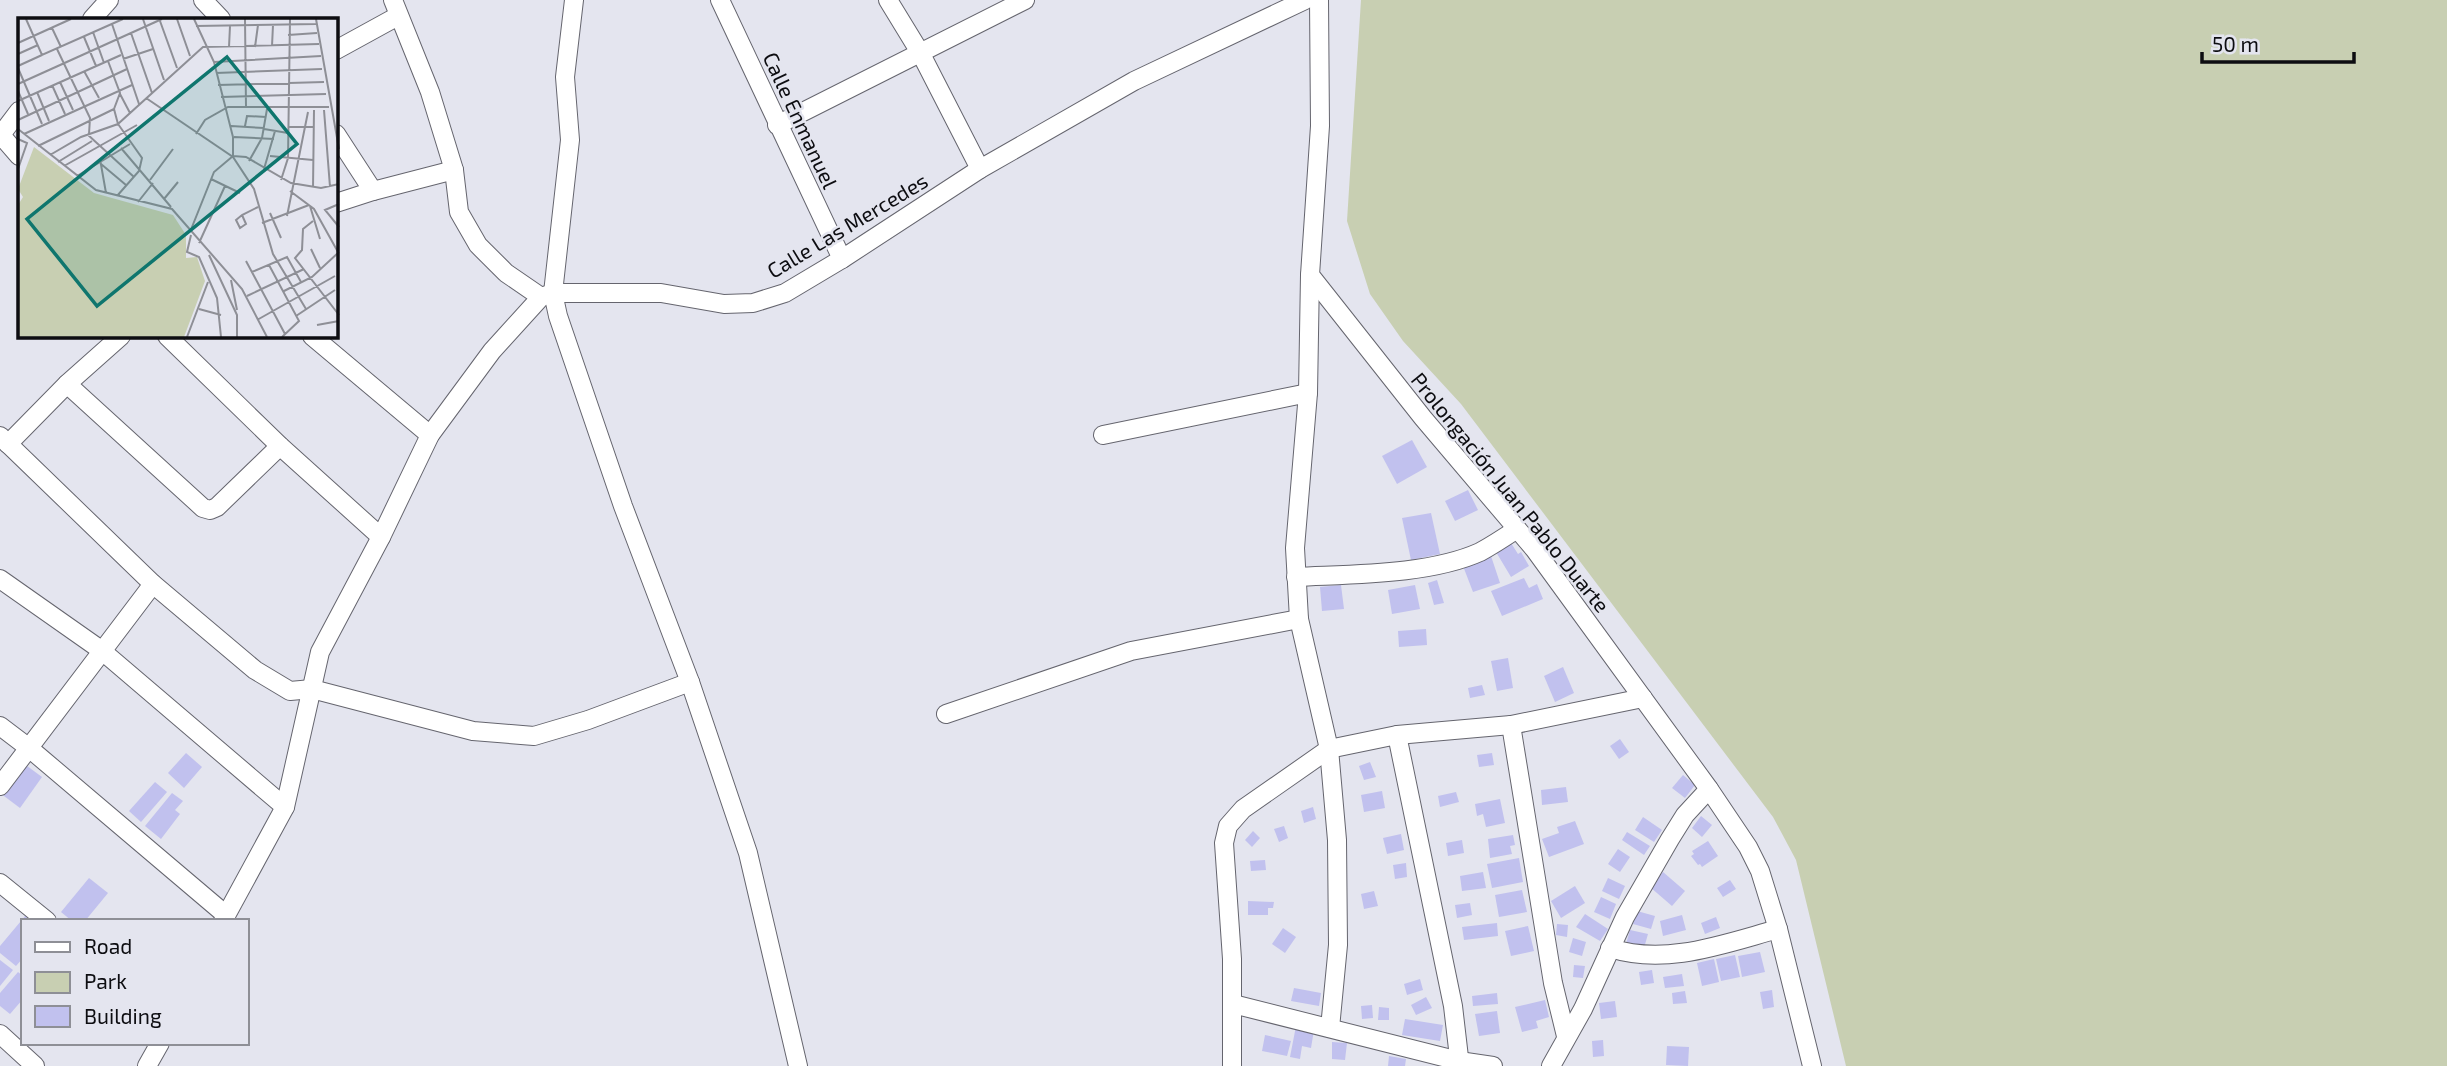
<svg xmlns="http://www.w3.org/2000/svg" width="2447" height="1066" font-family="'Exo 2',sans-serif">
<style>
.green{fill:#c8cfb2}
.building{fill:#c1c1ee}
.lines{fill:none;stroke-linecap:round;stroke-linejoin:round}
.street-casing{stroke:#65656e;stroke-width:20}
.street{stroke:#fff;stroke-width:18}
.labels{text-anchor:middle;dominant-baseline:central;stroke-width:5;stroke-linejoin:round;paint-order:stroke}
.street-label{font-size:21px;fill:#0d0d11;stroke:#e4e5ef}
.inset-road{fill:none;stroke:#8e8f96;stroke-width:2}
.view{fill:#0f766e;fill-opacity:0.15;stroke:#0f766e;stroke-width:3.5}
.inset-edge{fill:none;stroke:#0d0d11;stroke-width:3.5}
</style>
<rect width="100%" height="100%" fill="#e4e5ef"/>
<path class="green" d="M1361 0H2447V1066H1846L1796 860 1773 817 1461 404 1403 341 1370 294 1347 221Z"/>
<g class="building">
<path d="M1412 440 1427 467 1397 484 1382 456Z"/>
<path d="M1468 490 1478 510 1455 521 1445 501Z"/>
<path d="M1431 513 1440 554 1411 560 1402 518Z"/>
<path d="M1511 543 1518 554 1521 552 1529 566 1511 577 1496 552Z"/>
<path d="M1491 556 1500 583 1473 592 1463 566Z"/>
<path d="M1524 578 1529 588 1537 584 1543 599 1502 616 1491 591Z"/>
<path d="M1437 580 1444 603 1434 605 1428 583Z"/>
<path d="M1341 585 1344 609 1322 611 1320 587Z"/>
<path d="M1415 585 1420 609 1392 614 1388 590Z"/>
<path d="M1426 629 1427 645 1399 647 1398 631Z"/>
<path d="M1508 658 1513 688 1497 691 1491 661Z"/>
<path d="M1563 667 1574 693 1555 702 1544 676Z"/>
<path d="M1482 685 1485 695 1470 698 1468 688Z"/>
<path d="M1620 739 1629 752 1619 759 1610 746Z"/>
<path d="M186 753 202 767 184 788 168 773Z"/>
<path d="M1492 753 1494 765 1479 767 1477 755Z"/>
<path d="M1370 762 1376 777 1364 780 1359 766Z"/>
<path d="M23 763 42 777 20 808 0 793Z"/>
<path d="M1683 775 1695 785 1685 798 1672 788Z"/>
<path d="M155 782 167 792 141 822 129 811Z"/>
<path d="M1566 787 1568 802 1542 805 1541 790Z"/>
<path d="M1382 791 1385 808 1364 812 1361 795Z"/>
<path d="M1456 792 1459 802 1440 807 1438 796Z"/>
<path d="M172 793 183 801 175 810 180 814 161 839 145 826Z"/>
<path d="M1500 799 1505 823 1486 827 1483 814 1477 816 1475 804Z"/>
<path d="M1313 807 1316 819 1304 823 1301 811Z"/>
<path d="M1701 816 1712 825 1702 837 1692 828Z"/>
<path d="M1643 817 1662 830 1654 842 1635 830Z"/>
<path d="M1575 821 1584 844 1549 857 1542 839 1559 833 1557 827Z"/>
<path d="M1284 826 1288 838 1279 842 1274 829Z"/>
<path d="M1253 831 1260 838 1252 847 1245 840Z"/>
<path d="M1627 832 1650 846 1644 855 1622 840Z"/>
<path d="M1401 834 1404 850 1387 854 1383 838Z"/>
<path d="M1513 835 1515 845 1510 846 1512 854 1490 858 1488 839Z"/>
<path d="M1462 840 1464 853 1448 856 1446 843Z"/>
<path d="M1708 841 1718 856 1702 867 1700 864 1698 865 1691 856 1694 854 1692 851Z"/>
<path d="M1618 849 1630 857 1620 872 1608 864Z"/>
<path d="M1519 858 1523 882 1492 888 1487 864Z"/>
<path d="M1265 860 1266 870 1251 871 1250 861Z"/>
<path d="M1406 863 1407 877 1395 879 1393 865Z"/>
<path d="M1483 872 1486 888 1462 891 1460 876Z"/>
<path d="M1663 872 1685 891 1672 906 1650 887Z"/>
<path d="M89 878 108 893 85 921H72L61 912Z"/>
<path d="M1608 878 1625 886 1619 899 1602 891Z"/>
<path d="M1730 880 1736 889 1723 897 1717 888Z"/>
<path d="M1575 886 1585 903 1561 918 1551 901Z"/>
<path d="M1522 890 1527 912 1499 917 1495 895Z"/>
<path d="M1374 891 1378 906 1364 909 1361 894Z"/>
<path d="M1601 897 1616 904 1610 919 1594 912Z"/>
<path d="M1248 901 1274 902 1273 908H1268V915H1248Z"/>
<path d="M1470 903 1472 915 1457 918 1455 905Z"/>
<path d="M1637 911 1655 916 1651 929 1633 924Z"/>
<path d="M1585 914 1608 929 1600 941 1576 927Z"/>
<path d="M26 915 34 921H23V958L16 966 0 953V946Z"/>
<path d="M1682 915 1686 930 1663 936 1660 921Z"/>
<path d="M1716 917 1720 928 1705 934 1701 923Z"/>
<path d="M1497 923 1498 936 1464 940 1462 927Z"/>
<path d="M1557 924 1568 925 1567 937 1556 935Z"/>
<path d="M1528 926 1534 951 1511 956 1505 931Z"/>
<path d="M1283 928 1296 937 1285 953 1272 944Z"/>
<path d="M1630 930 1648 934 1644 948 1626 944Z"/>
<path d="M1573 938 1586 942 1582 956 1569 952Z"/>
<path d="M1760 952 1765 972 1742 977 1738 956Z"/>
<path d="M1735 955 1740 977 1721 981 1716 959Z"/>
<path d="M1714 959 1719 982 1702 986 1697 963Z"/>
<path d="M0 960 13 970 0 986Z"/>
<path d="M1574 965 1585 966 1583 978 1573 977Z"/>
<path d="M1652 970 1654 983 1641 985 1639 972Z"/>
<path d="M18 972 23 976V999L10 1014 0 1006V993Z"/>
<path d="M1682 974 1684 986 1665 988 1663 977Z"/>
<path d="M1420 979 1423 990 1407 995 1404 984Z"/>
<path d="M1294 988 1321 993 1319 1006 1291 1001Z"/>
<path d="M1772 990 1774 1007 1763 1009 1760 992Z"/>
<path d="M1685 991 1687 1003 1673 1004 1672 993Z"/>
<path d="M1497 993 1498 1004 1473 1006 1472 996Z"/>
<path d="M1426 997 1432 1008 1416 1015 1411 1005Z"/>
<path d="M1545 1000 1549 1017 1536 1021 1538 1028 1522 1032 1515 1007Z"/>
<path d="M1615 1001 1617 1017 1601 1019 1599 1003Z"/>
<path d="M1372 1005 1373 1018 1362 1019 1361 1006Z"/>
<path d="M1379 1007 1389 1008V1020H1378Z"/>
<path d="M1497 1011 1500 1033 1479 1036 1475 1014Z"/>
<path d="M1405 1019 1443 1025 1440 1041 1402 1035Z"/>
<path d="M1296 1026 1314 1030 1311 1048 1302 1046 1300 1059 1290 1057Z"/>
<path d="M1265 1035 1291 1041 1287 1056 1262 1051Z"/>
<path d="M1603 1040 1604 1056 1593 1057 1592 1041Z"/>
<path d="M1332 1042 1347 1043 1345 1060 1332 1059Z"/>
<path d="M1667 1046 1689 1047 1688 1066 1666 1065Z"/>
<path d="M1389 1056 1406 1059 1405 1066H1388Z"/>
</g>
<g class="lines">
<defs>
<g id="street">
<path d="M203 0 221 19"/>
<path d="M393 0 430 92 454 170 459 212 478 245 506 273 541 297 553 293H661L724 304 753 303 785 293 842 259 980 169 1134 81 1305 0"/>
<path d="M574 0 565 77 570 140 553 293 558 316 623 506 690 682 748 853 798 1066"/>
<path d="M720 0 842 259"/>
<path d="M888 0 921 54 980 169"/>
<path d="M1319 0 1320 126 1310 275 1423 418 1535 550 1709 789 1748 847 1760 871 1778 929 1812 1066"/>
<path d="M92 19 109 0"/>
<path d="M336 50 398 16"/>
<path d="M777 125 1025 0"/>
<path d="M336 134 373 191"/>
<path d="M1 135 19 156"/>
<path d="M0 136 19 111"/>
<path d="M336 203 373 191 454 170"/>
<path d="M1310 275 1308 393 1295 548 1299 619 1329 749 1337 840 1338 945 1330 1028"/>
<path d="M167 336 280 446 381 537"/>
<path d="M312 336 430 435"/>
<path d="M67 384 203 508 210 510 217 507 280 446"/>
<path d="M1103 435 1308 393"/>
<path d="M0 436 153 584 255 670 290 691 312 689 473 731 534 736 588 720 690 682"/>
<path d="M8 444 67 384 121 336"/>
<path d="M1296 577C1352 574 1429 575 1480 552 1493 545 1505 537 1517 529"/>
<path d="M0 579 101 650 285 807"/>
<path d="M946 714 1131 651 1299 619"/>
<path d="M1511 725 1553 983 1566 1036"/>
<path d="M0 726 29 748 226 915"/>
<path d="M1397 735 1453 1006 1460 1066"/>
<path d="M0 786 153 584"/>
<path d="M0 883 47 921"/>
<path d="M223 921 285 807 320 652 381 537 430 435 492 351 541 297"/>
<path d="M1610 948C1666 966 1723 944 1778 929"/>
<path d="M1233 1004 1459 1061 1493 1066"/>
<path d="M0 1034 35 1066"/>
<path d="M147 1066 160 1043"/>
<path d="M1232 1066V959L1224 843 1228 826 1243 809 1329 749 1397 735 1511 725 1643 698"/>
<path d="M1551 1066 1583 1009 1625 917 1670 839 1685 815 1709 789"/>
</g>
</defs>
<use href="#street" class="street-casing"/>
<use href="#street" class="street"/>
</g>
<g class="labels">
<g class="street-label">
<text transform="translate(801 120) rotate(65)">Calle Enmanuel</text>
<text transform="translate(847 225) rotate(-31)">Calle Las Mercedes</text>
<text transform="translate(1511 492) rotate(51)">Prolongación Juan Pablo Duarte</text>
</g>
</g>
<g transform="translate(18 18)">
<rect width="320" height="320" fill="#e4e5ef"/>
<path d="M16 129 76 175 155 197 168 217V240L179 239 187 263 166 319H0V187L5 179 0 171Z" fill="#c8cfb2"/>
<path class="inset-road" d="M8 1 24 37 105 1M125 1 146 62M159 1 172 38M176 1 196 44 215 119V138M227 1 228 89M298 1 321 131M142 3 159 50M94 6 121 86M178 8 298 6M34 10 43 29M75 14 86 45M113 15 134 75M270 17 299 15M66 19 78 48M0 25 53 1M254 28 255 7M211 29 212 8M237 29 240 7M39 31 72 100 71 116M0 36 20 27M105 41 135 31M196 44 303 38M0 48 24 37M0 50 24 106M66 53 81 80M198 55 304 51M42 64 55 92M0 66 144 1M34 67 47 96M200 67 306 64M0 73 10 96M19 74 31 103M102 76 112 95M203 79 308 76M128 80 215 139 236 171 255 236 288 291M0 83 103 37M306 92 312 169M0 102 109 51M213 108 246 110M227 108 229 98 248 99M270 109H296M0 111 78 172 154 191 224 271 249 319M246 111 270 115M6 116 114 67M69 116 116 159M178 116 187 102 210 89H311M216 119 256 121M0 121 9 125 0 151M20 128 96 91M103 130 153 189M32 137 63 119 100 106 96 91 102 75 90 43M252 138 295 142M82 141 88 175M231 143 244 120 249 91M40 144 74 123M83 146 108 167M46 148 119 107M246 151 257 113M59 158 112 126M193 161 222 175M132 162 155 131M263 162 270 140 272 1M295 170 296 92M272 173 296 191 320 234M99 178 121 153 124 140 100 106 185 29 301 26M146 181 160 164M120 184 135 165M321 186 307 192 321 209M292 188 302 221M252 195 263 220M224 197 228 206 222 210 218 202 224 197 240 189M269 198 290 94M295 203 285 211 284 232 277 240 321 297M244 205 291 187M172 214 196 154 215 138 228 139 273 165 303 170 321 166M173 217 169 234 181 239 199 280 203 319M181 225 207 168M293 231 302 250M191 237 219 297V319M228 243 267 316M251 247 281 303 264 319M234 254 269 239 283 264M213 262 219 292M266 273 294 259 321 234M229 278 286 251M181 291 203 297M278 298 317 272M239 302 317 258M299 307 321 303M169 319 190 264"/>
<path class="view" d="M209 39 279 126 79 288 9 201Z"/>
<rect width="320" height="320" class="inset-edge"/>
</g>
<rect x="21" y="919" width="228" height="126" fill="#e4e5ef" stroke="#8e8f96" stroke-width="2"/>
<rect x="35" y="942" width="35" height="10" fill="#ffffff" stroke="#8e8f96" stroke-width="2"/>
<text x="84" y="954" font-size="21" fill="#0d0d11">Road</text>
<rect x="35" y="972" width="35" height="21" fill="#c8cfb2" stroke="#8e8f96" stroke-width="2"/>
<text x="84" y="989" font-size="21" fill="#0d0d11">Park</text>
<rect x="35" y="1006" width="35" height="21" fill="#c1c1ee" stroke="#8e8f96" stroke-width="2"/>
<text x="84" y="1024" font-size="21" fill="#0d0d11">Building</text>
<path d="M2202 52v10h152v-10" fill="none" stroke="#0d0d11" stroke-width="3.5"/>
<text x="2212" y="52" font-size="21" fill="#0d0d11" stroke="#e4e5ef" stroke-width="5" paint-order="stroke">50 m</text>
</svg>
